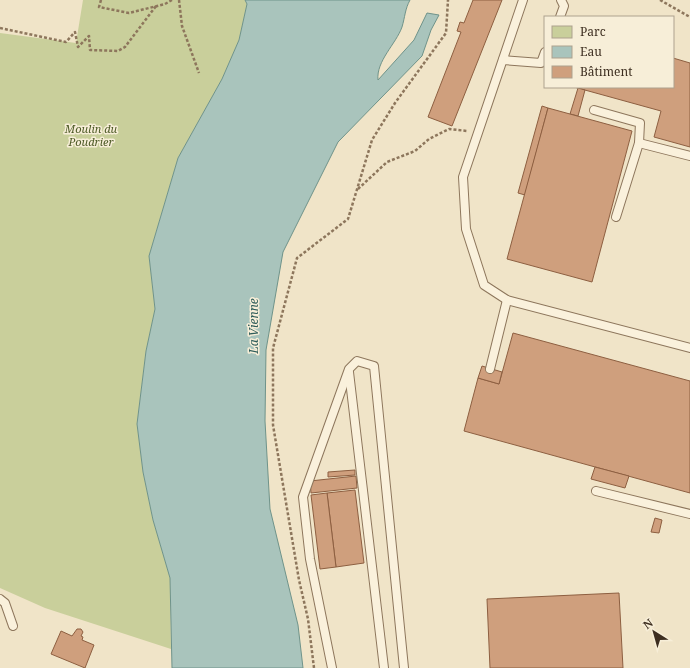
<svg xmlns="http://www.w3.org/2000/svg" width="690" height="668" font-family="'Noto Serif',serif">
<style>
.green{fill:#c9cf9b}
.water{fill:#a9c4bc;stroke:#6f938a}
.building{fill:#cf9f7d;stroke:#8d5f41}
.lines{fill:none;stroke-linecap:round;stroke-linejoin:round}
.lane-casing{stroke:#8d765c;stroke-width:10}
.path{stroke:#8d765c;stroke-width:2.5;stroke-dasharray:3 2;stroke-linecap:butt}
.lane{stroke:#faf1dc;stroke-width:8}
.labels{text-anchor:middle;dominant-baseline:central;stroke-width:3;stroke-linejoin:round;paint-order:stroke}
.park-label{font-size:11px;font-style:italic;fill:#4d5a26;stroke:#f7eed8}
.water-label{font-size:12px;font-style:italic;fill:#2f5d5a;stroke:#f7eed8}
</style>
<rect width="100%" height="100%" fill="#f0e4c8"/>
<path class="green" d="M83 0H245L247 4 239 40 222 79 178 158 149 256 155 309 146 351 137 424 143 472 153 520 170 578 171 649 45 608 0 588V33L76 43Z"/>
<path class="water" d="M245 0H410C405 9 405 17 402 27 396 44 376 61 378 80L414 40 427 13 439 15 431 30 422 56 338 142 283 252 266 350 265 421 270 509 298 625 303 668H172L170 578 153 520 143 472 137 424 146 351 155 309 149 256 178 158 222 79 239 40 247 4Z"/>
<g class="building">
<path d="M473 0H502L452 126 428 117 461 32 457 31 460 22 464 23Z"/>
<path d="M673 58 690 63V147L654 137 661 111 574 87H673Z"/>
<path d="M578 88 585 90 578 116 570 114Z"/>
<path d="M542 106 548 108 525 195 518 193Z"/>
<path d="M548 108 632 131 592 282 507 259Z"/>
<path d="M513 333 690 381V493L464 431 478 378 499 384Z"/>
<path d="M482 366 502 372 499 384 478 378Z"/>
<path d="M595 467 629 476 625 488 591 479Z"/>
<path d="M355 470V475L328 477V472Z"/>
<path d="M356 476 357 488 311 493 310 481Z"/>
<path d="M355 490 364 563 336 567 327 493Z"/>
<path d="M327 493 336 567 320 569 311 495Z"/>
<path d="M655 518 662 520 659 533 651 532Z"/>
<path d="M619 593 623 668H490L487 599Z"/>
<path d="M77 629H81L83 632 81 636 83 637 82 640 94 645 85 668 51 654 61 631 72 636Z"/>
</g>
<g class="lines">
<defs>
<g id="lane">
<path d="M523 0 463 177 466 229 484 285 507 300 690 348"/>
<path d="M560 17 564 6 561 0"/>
<path d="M503 60 541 63 545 52"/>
<path d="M594 110 640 123 639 143 616 217"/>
<path d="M639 143 690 156"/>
<path d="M490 369 507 300"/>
<path d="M349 372 384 668"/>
<path d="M596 491 690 514"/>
<path d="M0 599 5 603 13 626"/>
<path d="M332 668 310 559 303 497 349 369 357 361 374 366 404 668"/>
</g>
</defs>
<use href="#lane" class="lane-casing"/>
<g class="path">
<path d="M101 0 99 7 129 13 165 4 172 0"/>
<path d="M179 0 182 26 199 73"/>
<path d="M660 0 690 17"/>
<path d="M0 28 66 42 75 32 78 47 89 36 90 50 118 51 125 47 156 6"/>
<path d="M358 189 387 162 415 151 429 139 449 129 467 131"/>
<path d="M314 668 308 619 299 580 273 425V348L297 258 348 219 372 140 395 103 446 33 448 0"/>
</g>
<use href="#lane" class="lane"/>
</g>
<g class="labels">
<g class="park-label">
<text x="91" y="128">Moulin du<tspan x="91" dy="13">Poudrier</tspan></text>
</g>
<g class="water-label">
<text transform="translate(253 326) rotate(-90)">La Vienne</text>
</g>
</g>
<rect x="544" y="16" width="130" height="72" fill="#f7eed8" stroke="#ada18e"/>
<rect x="552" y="26" width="20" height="12" fill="#c9cf9b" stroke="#ada18e"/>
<text x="580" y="36" font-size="12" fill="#3d2e20">Parc</text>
<rect x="552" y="46" width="20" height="12" fill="#a9c4bc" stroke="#ada18e"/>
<text x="580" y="56" font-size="12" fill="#3d2e20">Eau</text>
<rect x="552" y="66" width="20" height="12" fill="#cf9f7d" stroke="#ada18e"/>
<text x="580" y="76" font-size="12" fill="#3d2e20">Bâtiment</text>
<g transform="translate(654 632) rotate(323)" stroke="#f7eed8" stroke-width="3" paint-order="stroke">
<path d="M0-3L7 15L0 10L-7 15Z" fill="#3d2e20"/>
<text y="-6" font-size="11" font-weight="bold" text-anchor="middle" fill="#3d2e20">N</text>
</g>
</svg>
